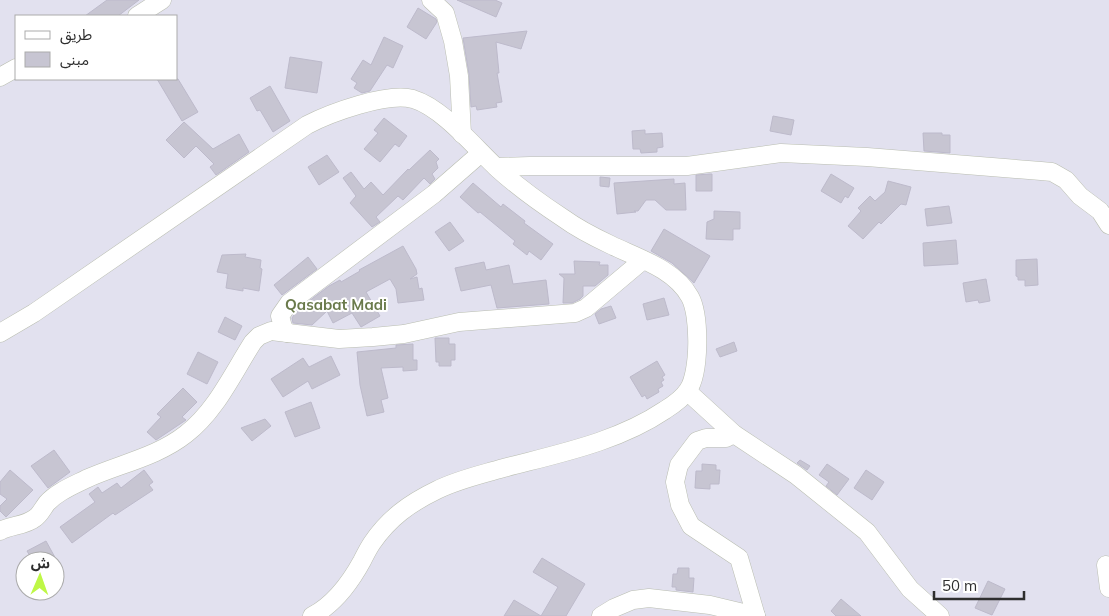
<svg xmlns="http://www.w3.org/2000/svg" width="1109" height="616" font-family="Mulish,'Noto Sans Arabic',sans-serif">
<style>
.building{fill:#c7c5d2;stroke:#bdbacb}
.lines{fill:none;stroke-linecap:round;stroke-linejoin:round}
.minor-casing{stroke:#babeb1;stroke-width:19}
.minor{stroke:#fff;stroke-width:18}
.labels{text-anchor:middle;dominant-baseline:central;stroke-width:4;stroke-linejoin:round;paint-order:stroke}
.quarter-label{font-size:15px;font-weight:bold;fill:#6a7a4b;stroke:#fff}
</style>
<rect width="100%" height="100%" fill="#e2e1ef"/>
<g class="building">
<path d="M107 0H139L118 16H85Z"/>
<path d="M457 0H495L502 3 496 17Z"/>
<path d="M418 8 436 19 437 22 426 39 407 27Z"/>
<path d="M527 31 521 49 496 42 499 73H497L502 102 496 103 497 107 477 110 476 106 471 107 469 74 463 38Z"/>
<path d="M384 37 403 46 393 68 387 65 370 91 362 93 354 88 357 83 351 79 363 60 371 65Z"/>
<path d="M290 57 322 62 317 93 285 88Z"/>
<path d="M157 79H178L198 112 182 121Z"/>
<path d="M270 86 290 121 273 132 260 110 257 111 250 98Z"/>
<path d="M773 116 794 120 791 135 770 131Z"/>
<path d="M384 118 407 136 399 147 395 144 380 162 364 149 378 133 374 130Z"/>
<path d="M184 122 213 149 239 134 249 152 216 175 210 167 214 164 196 146 184 158 166 140Z"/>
<path d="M645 130V134L662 133 663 147 657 148V152L641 153 640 149H633L632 131Z"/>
<path d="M923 133H942V135H950V153L924 151Z"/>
<path d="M430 150 439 159 436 162 438 168 432 174 435 179 430 184 424 178 403 200 398 196 376 217 380 222 372 227 350 203 356 196 343 178 351 172 364 189 371 182 383 195 408 169 409 170Z"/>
<path d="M327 155 339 172 319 185 308 167Z"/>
<path d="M710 174H712V191H696V175Z"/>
<path d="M831 174 854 188 848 198 845 196 841 203 821 191Z"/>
<path d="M600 177 610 178 609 187 600 186Z"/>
<path d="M674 179V184L685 183 686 210H666L655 200H646L638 211H634L636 212 617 214 614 183Z"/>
<path d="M888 181 911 187 906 205 901 204 881 224 879 222 863 239 848 226 861 211 858 208 870 196 875 201 885 192Z"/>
<path d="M473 183 501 207 503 204 525 221 524 223 553 244 541 260 529 251 527 255 513 244 515 241 480 212 478 213 460 197Z"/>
<path d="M949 206 952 223 927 226 925 209Z"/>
<path d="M714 211 740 212V229H733V240L706 239 707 222 714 219Z"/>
<path d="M450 222 464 241 449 251 435 232Z"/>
<path d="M664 229 710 256 694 283 672 263 651 251Z"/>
<path d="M956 240 958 264 924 266 923 243Z"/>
<path d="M403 246 416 269 417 274 410 279 417 277 419 289 422 288 424 300 398 303 396 289 390 279 366 292 380 316 361 327 352 313 333 323 327 311 312 325 293 323 292 318 297 310 329 286 340 280 341 282 360 271 359 270Z"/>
<path d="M246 254 245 257 261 260 260 268 262 269 259 291 243 288V291L226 288 228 274 217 272 222 255Z"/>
<path d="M308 257 317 269 282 295 274 285Z"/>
<path d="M1037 259 1038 285 1025 286V280H1018V277L1016 276V260Z"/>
<path d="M574 261 600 262 599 265H608V275L595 286H583V296L580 299 572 303H563L564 278 559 274H575Z"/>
<path d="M484 262 486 270 509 265 513 284 546 280 549 304 497 308 491 285 461 291 455 268Z"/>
<path d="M986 279 990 301 979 303 978 300 966 302 963 283Z"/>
<path d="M664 298 669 315 647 320 643 304Z"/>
<path d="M611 306 616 318 599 324 595 314 601 309Z"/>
<path d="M225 317 242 326 235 340 218 332Z"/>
<path d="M435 338H449V344H455V360H451V366H439V362H436Z"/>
<path d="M734 342 737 351 720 357 716 349Z"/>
<path d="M413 344V360H417V370L403 371V367L381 368 388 398 381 400 384 412 367 416 360 385 357 352 396 348V345Z"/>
<path d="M198 352 218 362 207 384 187 374Z"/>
<path d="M331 356 340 375 312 389 308 381 283 397 271 379 303 358 309 367Z"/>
<path d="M657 361 665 375 662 377 664 380 661 382 663 386 658 389 659 392 647 399 645 395 642 397 630 377Z"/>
<path d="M183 388 197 402 182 417 186 420 156 440 147 432 161 417 157 414Z"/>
<path d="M311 402 320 428 295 437 285 412Z"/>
<path d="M265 419 271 426 252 441 241 428Z"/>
<path d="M54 450 70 472 48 488 31 466Z"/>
<path d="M800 460 810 466 807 470 797 463Z"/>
<path d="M702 464 716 465V470H720L719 484H710V489L695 488 696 471H702Z"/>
<path d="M827 464 849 479 837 495 826 486 829 482 819 475Z"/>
<path d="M10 470 33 490 6 517 0 511V506L7 499 0 494V482Z"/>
<path d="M144 470 153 482 149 485 153 490 115 515 113 513 72 543 60 527 95 502 89 494 98 487 102 493 117 483 121 488Z"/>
<path d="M866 470 884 482 872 500 854 488Z"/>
<path d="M46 541 57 561H33L27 551Z"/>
<path d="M542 558 585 584 566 616H504L514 600 541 616 558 587 533 572Z"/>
<path d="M678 568H689V578H694L693 592 676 590V587H672L673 574H677Z"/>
<path d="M988 581 1005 589 992 615 975 608Z"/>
<path d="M841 599 861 616H836L831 611Z"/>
</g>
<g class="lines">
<defs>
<g id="minor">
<path d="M431 0 445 13 453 41 459 76 462 134"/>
<path d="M137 16 162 0"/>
<path d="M0 77 16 68"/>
<path d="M496 167 530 166H687L781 153 867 157 1041 171 1052 172 1066 180 1080 196 1100 211 1109 225"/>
<path d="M0 333 34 313 307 125C330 113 387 92 413 99 443 108 475 148 498 169 518 187 540 203 563 218 578 229 594 237 611 245 638 258 675 269 690 297 700 315 700 373 688 390 683 398 673 405 665 410 616 443 556 454 500 469 479 475 457 480 437 490 410 503 389 518 372 543 368 549 365 555 362 561 350 583 335 604 312 616"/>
<path d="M287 333 283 327 280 316 289 303 434 194 481 153"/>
<path d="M688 392 734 434 796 475 867 532 910 589 940 616"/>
<path d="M734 434 726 438H706L697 441 679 465 675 482 680 505 691 526 739 558 756 616"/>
<path d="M0 531C11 525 25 526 35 518 40 515 43 508 47 503 57 492 72 486 86 479 119 464 157 457 186 434 216 411 233 373 253 342L259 336 271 331 339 339 373 337 404 334 459 322 575 313 586 308 643 260"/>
<path d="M1106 565 1109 588"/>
<path d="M601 616 614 608 633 600 649 598 710 605 756 616"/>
</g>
</defs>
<use href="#minor" class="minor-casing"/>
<use href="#minor" class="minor"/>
</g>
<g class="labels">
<g class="quarter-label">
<text x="336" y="304">Qasabat Madi</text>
</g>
</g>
<rect x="15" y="15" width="162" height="65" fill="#ffffff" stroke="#ababab"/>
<rect x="25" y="31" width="25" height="8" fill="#ffffff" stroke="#ababab"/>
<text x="60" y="40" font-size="15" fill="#2e2e2e">طريق</text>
<rect x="25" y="52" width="25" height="15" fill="#c7c5d2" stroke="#ababab"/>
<text x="60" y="65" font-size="15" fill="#2e2e2e">مبنى</text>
<g transform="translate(40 576) rotate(2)"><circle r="24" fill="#ffffff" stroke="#ababab"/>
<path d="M0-4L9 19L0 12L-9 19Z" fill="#bef746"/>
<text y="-8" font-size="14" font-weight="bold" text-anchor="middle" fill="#2e2e2e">ش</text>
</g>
<path d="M934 591v8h90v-8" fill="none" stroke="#2e2e2e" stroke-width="2.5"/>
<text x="942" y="591" font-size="15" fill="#2e2e2e" stroke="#ffffff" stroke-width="4" paint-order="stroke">50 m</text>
</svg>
